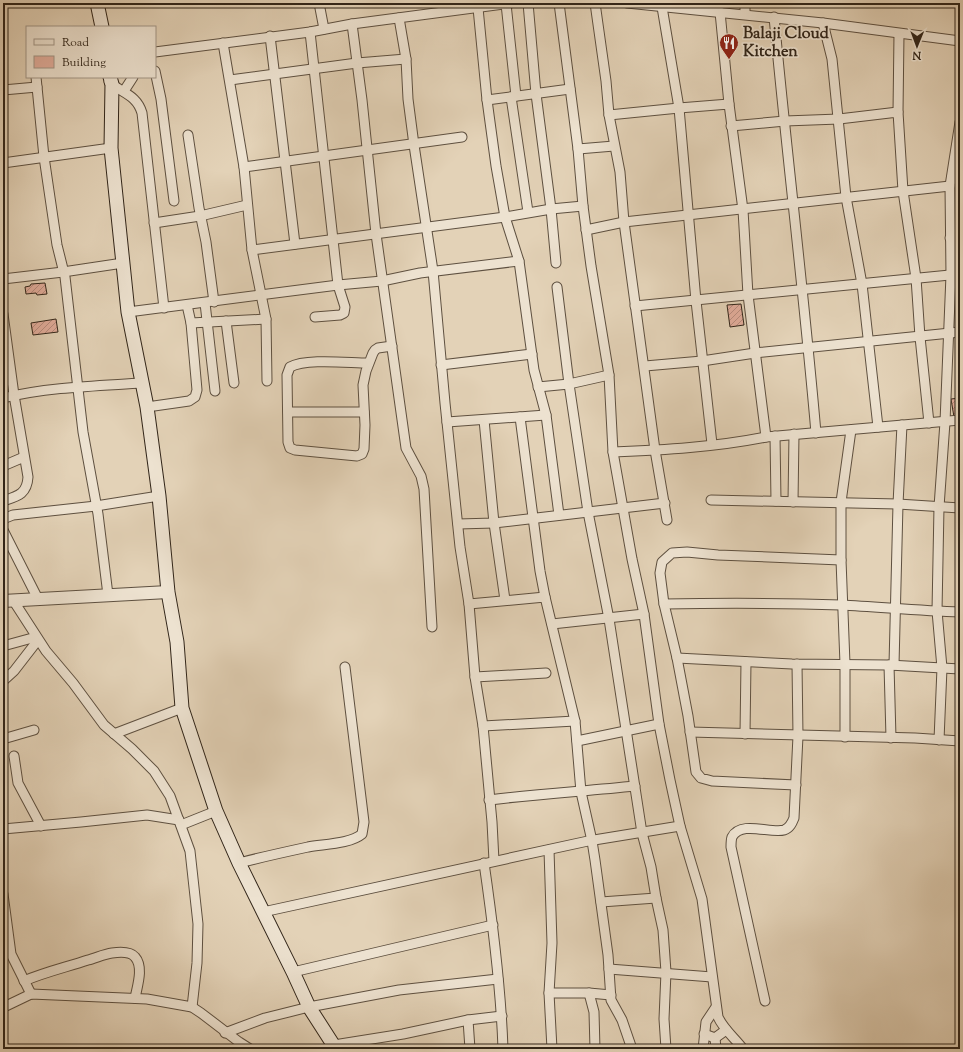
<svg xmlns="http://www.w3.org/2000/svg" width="963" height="1052" font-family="'Sorts Mill Goudy',serif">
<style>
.building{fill:url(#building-hatch);stroke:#312519}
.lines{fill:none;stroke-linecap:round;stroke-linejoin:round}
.minor-casing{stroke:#5e5040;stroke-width:11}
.tertiary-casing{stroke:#5e5040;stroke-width:14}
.secondary-casing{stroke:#312519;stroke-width:15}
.minor{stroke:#ede2d0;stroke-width:9}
.tertiary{stroke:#ede2d0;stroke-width:12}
.secondary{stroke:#ede2d0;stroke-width:13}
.labels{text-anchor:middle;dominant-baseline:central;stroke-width:3.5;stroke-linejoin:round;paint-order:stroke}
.poi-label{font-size:16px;font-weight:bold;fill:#312519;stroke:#ede2d0;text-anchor:start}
</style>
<defs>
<pattern id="building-hatch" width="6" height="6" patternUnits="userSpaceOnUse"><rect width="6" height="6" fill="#e3ae9d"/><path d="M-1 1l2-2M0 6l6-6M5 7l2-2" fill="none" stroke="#b98d7f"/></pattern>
</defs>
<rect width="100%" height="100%" fill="#e3d2b7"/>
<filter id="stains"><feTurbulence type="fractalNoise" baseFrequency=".005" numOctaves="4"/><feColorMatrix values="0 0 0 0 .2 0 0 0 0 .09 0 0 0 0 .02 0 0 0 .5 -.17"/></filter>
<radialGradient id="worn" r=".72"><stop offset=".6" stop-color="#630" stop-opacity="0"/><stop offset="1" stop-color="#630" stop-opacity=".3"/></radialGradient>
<g class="building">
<path d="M45 283 47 294 37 295 36 293 26 294 25 287 30 286 31 284Z"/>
<path d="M741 304 744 325 730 327 727 305Z"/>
<path d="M56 319 58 332 33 335 31 323Z"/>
<path d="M960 398V416L954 417 951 399Z"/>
</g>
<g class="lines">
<defs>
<g id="minor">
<path d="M319 3 324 29"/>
<path d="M528 3 536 94 551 209 556 263"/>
<path d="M559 3 578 149 583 206 591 266 609 375 613 452 632 559 644 614 659 724 670 780 680 826 702 899 718 1017C724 1030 735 1038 743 1049"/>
<path d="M595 3 606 81 609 115 620 172 624 222 655 450 667 520"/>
<path d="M627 3 823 23 960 41"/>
<path d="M745 3V14"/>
<path d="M506 4 516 96"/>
<path d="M662 7 679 108 696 301 712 444"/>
<path d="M478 8 487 100 496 166 505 217 519 261 534 370 546 415 559 515"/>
<path d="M720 12 729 104"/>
<path d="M774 17C787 156 804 294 816 433"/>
<path d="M399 18 406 59 408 99 414 145 433 271 445 403 460 547 469 604 475 677 483 726 492 822 494 861"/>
<path d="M823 23 832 59 846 197 862 284 878 427"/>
<path d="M352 24 362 100 376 234 405 441 406 448 421 476 424 489 432 627"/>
<path d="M310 32 338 285 345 307 344 313 340 315 315 317"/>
<path d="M270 36 295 244"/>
<path d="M223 43 244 167 252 250 266 319 267 381"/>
<path d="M155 52 310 32 352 24 511 3"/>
<path d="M155 71 161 99 174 201"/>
<path d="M36 77 44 157 57 245 65 277 83 432 98 514 108 595"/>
<path d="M230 80 357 63 406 59"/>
<path d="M109 82C122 93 137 95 142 113L164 308"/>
<path d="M3 90 37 87"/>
<path d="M124 91 133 77"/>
<path d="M511 97 528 212"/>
<path d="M487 100 570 89"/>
<path d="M898 112 899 34"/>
<path d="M609 115 679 108 729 104 743 210 748 295 766 437"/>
<path d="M731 126 785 121 839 119 898 112 903 191 916 278 920 337 929 423"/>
<path d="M188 135 199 208 206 242 214 302"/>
<path d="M578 149 614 146"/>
<path d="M3 163 111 148"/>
<path d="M244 167 462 137"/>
<path d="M154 223 200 216 247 205"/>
<path d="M586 230 624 222 950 186"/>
<path d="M950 238H960"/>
<path d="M252 250 505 217 551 209 583 206"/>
<path d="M3 279 63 272 123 263"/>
<path d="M557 287 569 384 588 512 609 619 642 833 651 867 656 898 601 902"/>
<path d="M205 303 215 391"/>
<path d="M635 306 960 274"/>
<path d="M128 312 338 285 382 281 420 273 519 261"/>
<path d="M3 314 14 395 28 477C27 494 18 496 3 501"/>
<path d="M226 321 234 383"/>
<path d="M191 323 266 319"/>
<path d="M368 363C349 363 306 358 290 367L287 375 288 442 290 448 295 450 357 456 362 454 364 449 365 425 363 385 366 371 373 353 375 350 378 348 392 346"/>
<path d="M441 365 532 354"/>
<path d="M645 366 702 361 755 353 960 332"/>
<path d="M538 387 569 384 609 375"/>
<path d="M3 398C48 387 96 386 142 383"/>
<path d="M147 407 189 401 195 397 197 390 191 323 187 305"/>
<path d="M288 412H364"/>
<path d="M520 417 540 571 545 597"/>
<path d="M484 420 494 523 505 600"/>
<path d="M447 422 546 415"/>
<path d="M775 436 776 501"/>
<path d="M613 452C664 450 716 447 766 437L960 420"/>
<path d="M3 466 24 457"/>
<path d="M711 500 898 504 960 508"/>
<path d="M793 502 794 434"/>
<path d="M3 519 13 515 96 506 159 496"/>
<path d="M458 524 494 523 665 503"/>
<path d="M3 530 38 599"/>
<path d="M13 600 46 651 73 683 104 725 132 749 154 771 170 796 190 851 198 924 197 963 192 1007"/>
<path d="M469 604 545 597 575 721 581 792 592 841 595 860 608 955 611 1000 622 1020 632 1049"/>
<path d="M664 604C723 603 782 603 841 605 881 607 920 611 960 612"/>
<path d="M552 624 644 614"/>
<path d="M3 646 36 637"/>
<path d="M677 658 792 664 889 665 960 669"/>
<path d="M889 665 891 738"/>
<path d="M894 665 898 504 902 425"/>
<path d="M475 677 546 673"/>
<path d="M3 681 14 671 38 640"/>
<path d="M483 726 575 721"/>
<path d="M690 732 915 738 960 741"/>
<path d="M114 734 182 708"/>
<path d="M745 734 746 662"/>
<path d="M845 737V664L841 560V502L851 430"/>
<path d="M3 739 34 730"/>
<path d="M939 740 942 668 937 611 939 507 945 422 951 275 950 186 960 122"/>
<path d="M577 741 659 724"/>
<path d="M14 756 18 783 41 826"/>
<path d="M796 785 712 781 701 778 696 772 688 716 677 658 664 604 660 573 662 562 672 553 687 552 718 555 841 560"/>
<path d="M489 800C538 794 587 791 635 786"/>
<path d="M181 825 216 811"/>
<path d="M3 829 81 822 147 815 179 820"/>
<path d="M549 850 552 943 549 993 552 1049"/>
<path d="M239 863C262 857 285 852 308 847 324 844 350 844 362 834L364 822 345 667"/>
<path d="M484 863C493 925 501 987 503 1049"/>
<path d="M3 894 11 954 31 994"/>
<path d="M656 898 663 930 666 972 664 1019 666 1049"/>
<path d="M263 912 588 841 680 826"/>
<path d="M609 969 712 977"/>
<path d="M293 972 493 925"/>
<path d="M24 981C45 972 67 967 88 960 96 958 104 954 112 953 119 952 130 951 135 957 144 967 137 987 135 998"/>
<path d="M549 993H589L611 995"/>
<path d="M589 993 594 1012 595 1049"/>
<path d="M765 1001 731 847C731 844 731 840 732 837 741 820 771 834 784 830 790 828 792 823 794 818L798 736 797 664"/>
<path d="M6 1006 31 994 147 999 192 1007 201 1013 239 1042 250 1049"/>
<path d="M468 1020 470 1049"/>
<path d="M225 1033 265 1018 309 1007 399 990 498 979"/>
<path d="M704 1034 715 1038 726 1030"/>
<path d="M715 1038 716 1049"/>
<path d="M334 1045 403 1034 468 1020 502 1016"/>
<path d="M703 1049 706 1022 716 1007"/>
</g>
<path id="tertiary" d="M3 601 168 592"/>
<g id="secondary">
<path d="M97 3 102 27"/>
<path d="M110 77 112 84 111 148 128 312 147 407 159 496 168 592 177 642 182 708 216 811 239 863 293 972 309 1007 336 1049"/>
</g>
</defs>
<use href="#minor" class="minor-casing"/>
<use href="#tertiary" class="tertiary-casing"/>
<use href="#secondary" class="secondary-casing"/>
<use href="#minor" class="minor"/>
<use href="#tertiary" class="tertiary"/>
<use href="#secondary" class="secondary"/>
</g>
<defs>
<symbol id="restaurant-pin" viewBox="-11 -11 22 30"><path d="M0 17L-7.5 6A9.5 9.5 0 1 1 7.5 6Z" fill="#8f2418" stroke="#ede2d0"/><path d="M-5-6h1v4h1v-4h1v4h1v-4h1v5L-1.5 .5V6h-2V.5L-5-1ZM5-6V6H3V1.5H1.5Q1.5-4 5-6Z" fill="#fff"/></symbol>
</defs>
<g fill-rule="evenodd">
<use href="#restaurant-pin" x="718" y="32" width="22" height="30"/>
</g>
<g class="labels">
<g class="poi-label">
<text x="743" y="34">Balaji Cloud<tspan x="743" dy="18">Kitchen</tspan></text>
</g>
</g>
<rect width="963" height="1052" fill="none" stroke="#e3d2b7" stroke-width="16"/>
<rect x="4" y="4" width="955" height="1044" fill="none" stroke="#312519" stroke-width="2"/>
<rect x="8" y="8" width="947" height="1036" fill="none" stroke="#312519"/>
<rect x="26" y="26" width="130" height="52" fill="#ede2d0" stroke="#a29687"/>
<rect x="34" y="39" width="20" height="6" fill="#ede2d0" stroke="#a29687"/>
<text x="62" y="46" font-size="12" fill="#312519">Road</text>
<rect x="34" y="56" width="20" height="12" fill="#e3ae9d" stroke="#a29687"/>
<text x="62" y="66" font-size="12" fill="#312519">Building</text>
<g transform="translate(917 46) rotate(181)" stroke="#ede2d0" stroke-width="3" paint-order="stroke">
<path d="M0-3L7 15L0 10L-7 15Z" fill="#312519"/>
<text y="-6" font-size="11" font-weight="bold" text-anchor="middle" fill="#312519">N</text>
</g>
<rect width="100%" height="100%" filter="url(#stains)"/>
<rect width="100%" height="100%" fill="url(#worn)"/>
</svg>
